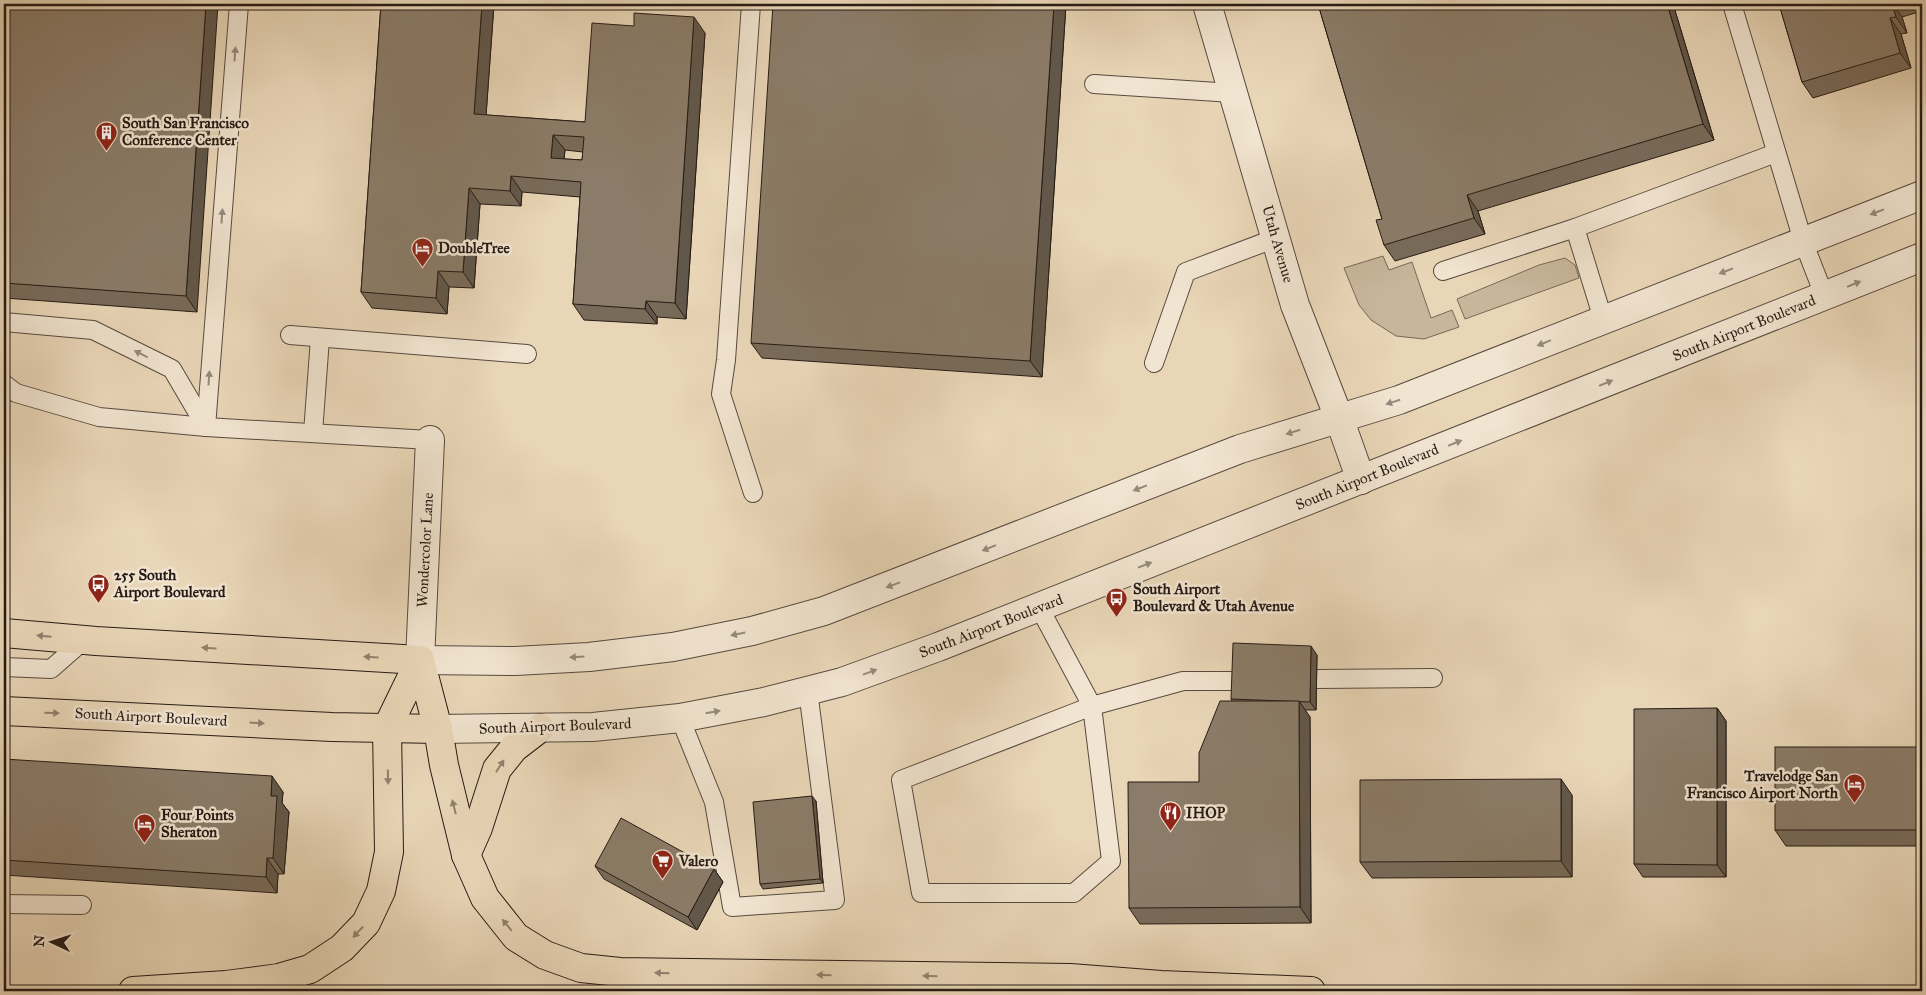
<svg xmlns="http://www.w3.org/2000/svg" width="1926" height="995" font-family="'IM FELL Great Primer',serif">
<style>
.green{fill:#c8b69b;stroke:#776858}
.lines{fill:none;stroke-linecap:round;stroke-linejoin:round}
.service-casing{stroke:#574a3e;stroke-width:20}
.minor-casing{stroke:#574a3e;stroke-width:30}
.tertiary-casing{stroke:#574a3e;stroke-width:30}
.primary-casing{stroke:#261b15;stroke-width:30}
.motorway-casing{stroke:#261b15;stroke-width:30}
.service{stroke:#f1e4d0;stroke-width:18}
.minor{stroke:#f1e4d0;stroke-width:28}
.tertiary{stroke:#f1e4d0;stroke-width:28}
.primary{stroke:#e9d6b7;stroke-width:28}
.motorway{stroke:#e9d6b7;stroke-width:28}
.wall{fill:#786b5a;stroke:#261b15;fill-rule:evenodd}
.shaded-wall{fill:#61574a;stroke:#261b15}
.building{fill:#8b7c69;stroke:#261b15;fill-rule:evenodd}
.oneway{fill:#968a7c}
.oneway2{fill:#91826e}
.labels{text-anchor:middle;dominant-baseline:central;stroke-width:5;stroke-linejoin:round;paint-order:stroke}
.poi-label{font-size:15px;font-weight:bold;fill:#261b15;stroke:#f1e4d0;text-anchor:start}
.street-label{font-size:15px;fill:#261b15;stroke:#f1e4d0}
</style>
<rect width="100%" height="100%" fill="#e9d6b7"/>
<filter id="stains"><feTurbulence type="fractalNoise" baseFrequency=".004" numOctaves="4"/><feColorMatrix values="0 0 0 0 .2 0 0 0 0 .09 0 0 0 0 .02 0 0 0 .5 -.17"/></filter>
<radialGradient id="worn" r=".72"><stop offset=".6" stop-color="#630" stop-opacity="0"/><stop offset="1" stop-color="#630" stop-opacity=".3"/></radialGradient>
<g class="green">
<path d="M1383 256 1389 270 1412 262 1431 318 1452 310 1459 327 1424 339 1396 336 1371 320 1359 305 1344 268Z"/>
<path d="M1565 258 1575 265 1579 278 1465 319 1457 299 1539 265Z"/>
</g>
<g class="lines">
<defs>
<g id="service">
<path d="M751 4 726 360 721 394 753 493"/>
<path d="M1732 4 1803 241 1824 295"/>
<path d="M1094 84 1233 93"/>
<path d="M1575 228 1776 153"/>
<path d="M1443 271 1575 228 1603 319"/>
<path d="M4 322 93 330 172 369 206 427"/>
<path d="M290 335 527 354"/>
<path d="M1154 363 1186 272 1276 238"/>
<path d="M4 384 16 393 99 417 206 427 430 440"/>
<path d="M206 427 239 4"/>
<path d="M313 433 320 338"/>
<path d="M1039 607 1092 706 901 780 921 893H1074L1111 861 1092 706 1183 681H1238"/>
<path d="M4 667 51 669 84 640"/>
<path d="M1317 679 1433 678"/>
<path d="M680 718 714 802 732 907 835 900 808 691"/>
<path d="M4 904 82 905"/>
</g>
<path id="minor" d="M420 660 430 440"/>
<g id="tertiary">
<path d="M1207 4 1295 305 1339 418 1361 480"/>
<path d="M420 660 515 661 589 657 673 647 752 631 824 611 1240 449 1399 400 1922 195"/>
<path d="M438 729 593 727 680 718 764 702 842 682 938 647 1922 257"/>
</g>
<g id="primary">
<path d="M4 633 96 641 420 660"/>
<path d="M4 711 332 727 438 729"/>
</g>
<g id="motorway">
<path d="M420 660 438 729 444 765 466 855 485 898 516 937 545 955 581 968 620 972 1070 978 1161 985 1311 991"/>
<path d="M466 855 478 828 497 769 514 748 540 728"/>
<path d="M133 991 226 985 279 978 310 969 342 948 366 923 381 891 389 852 387 728 420 660"/>
</g>
</defs>
<use href="#service" class="service-casing"/>
<use href="#minor" class="minor-casing"/>
<use href="#tertiary" class="tertiary-casing"/>
<use href="#primary" class="primary-casing"/>
<use href="#motorway" class="motorway-casing"/>
<use href="#service" class="service"/>
<use href="#minor" class="minor"/>
<use href="#tertiary" class="tertiary"/>
<use href="#primary" class="primary"/>
<use href="#motorway" class="motorway"/>
</g>
<g class="wall">
<path d="M4 4 197 312 4 298Z"/>
<path d="M381 4H494L486 115 585 122 705 33 686 319 657 317V324L584 320 573 304 580 197 522 192 521 206 480 204 474 288 449 287 447 314 372 308 361 292ZM565 150 583 152 582 160 564 159Z"/>
<path d="M1066 4 1042 377 762 358 751 343Z"/>
<path d="M1318 4H1673L1714 140 1478 211 1485 234 1395 261 1384 245 1382 219Z"/>
<path d="M1779 4H1922V11L1902 17 1907 33 1901 34 1911 68 1813 98 1802 82Z"/>
<path d="M1317 655 1316 710H1305L1310 717 1311 923 1140 924 1129 908 1199 782 1232 701 1231 699Z"/>
<path d="M1717 708 1726 721V877H1643L1634 864Z"/>
<path d="M1922 747V846H1786L1775 830Z"/>
<path d="M4 759 283 792 282 803 289 812 284 874H278L277 893 4 875Z"/>
<path d="M1572 795V877L1372 878 1360 862Z"/>
<path d="M816 801 823 883 763 889 760 884Z"/>
<path d="M595 866 714 869 723 882 697 930 604 879Z"/>
</g>
<g class="shaded-wall">
<path d="M206 4H218L197 312 186 296Z"/>
<path d="M482 4H494L485 130 474 114Z"/>
<path d="M1054 4H1066L1042 377 1030 361Z"/>
<path d="M1667 4H1673L1714 140 1703 124Z"/>
<path d="M1892 4H1893L1902 17 1907 33 1896 17Z"/>
<path d="M694 17 705 33 686 319 675 303Z"/>
<path d="M1890 18 1901 34 1911 68 1900 53Z"/>
<path d="M553 135 565 150 562 174 551 158Z"/>
<path d="M511 176 522 192 521 206 510 191Z"/>
<path d="M469 188 480 204 474 288 463 272Z"/>
<path d="M1467 195 1478 211 1485 234 1474 218Z"/>
<path d="M438 271 449 287 447 314 436 298Z"/>
<path d="M646 301 657 317V324L645 309Z"/>
<path d="M1311 646 1317 655 1316 710 1310 702Z"/>
<path d="M1299 701 1310 717 1311 923 1300 907Z"/>
<path d="M1717 708 1726 721V877L1717 865Z"/>
<path d="M272 776 283 792 282 803 289 812 284 874 273 858 271 796Z"/>
<path d="M1561 779 1572 795V877L1561 861Z"/>
<path d="M812 796 816 801 823 883 820 879Z"/>
<path d="M267 858 278 874 277 893 266 877Z"/>
<path d="M714 869 723 882 697 930 688 917Z"/>
</g>
<g class="building">
<path d="M4 4H206L186 296 4 283Z"/>
<path d="M381 4H482L474 114 585 122 592 23 634 26V13L694 17 675 303 646 301 645 309 573 304 581 182 511 176 510 191 469 188 463 272 438 271 436 298 361 292ZM553 135 584 137 582 160 551 158Z"/>
<path d="M773 4H1054L1030 361 751 343Z"/>
<path d="M1318 4H1667L1703 124 1467 195 1474 218 1384 245 1376 220 1382 219Z"/>
<path d="M1779 4H1892L1896 17 1890 18 1900 53 1802 82Z"/>
<path d="M1233 643 1311 646 1310 702 1231 699Z"/>
<path d="M1220 701H1299L1300 907 1129 908 1128 782H1199V753Z"/>
<path d="M1717 708V865L1634 864V709Z"/>
<rect x="1775" y="747" width="147" height="83"/>
<path d="M4 759 272 776 271 796H277L273 858H267L266 877 4 860Z"/>
<path d="M1561 779V861L1360 862V780Z"/>
<path d="M812 796 820 879 760 884 753 802Z"/>
<path d="M621 818 714 869 688 917 595 866Z"/>
</g>
<defs><path id="oneway-solid" d="M-6-.8H1V-3.2L6.5 0L1 3.2V.8H-6Z" transform="scale(1.25)"/></defs>
<g class="oneway">
<use href="#oneway-solid" transform="translate(235 54) rotate(-86)"/>
<use href="#oneway-solid" transform="translate(1877 212) rotate(159)"/>
<use href="#oneway-solid" transform="translate(222 216) rotate(-86)"/>
<use href="#oneway-solid" transform="translate(1726 271) rotate(159)"/>
<use href="#oneway-solid" transform="translate(1854 284) rotate(-22)"/>
<use href="#oneway-solid" transform="translate(1544 343) rotate(158)"/>
<use href="#oneway-solid" transform="translate(141 354) rotate(-153)"/>
<use href="#oneway-solid" transform="translate(209 378) rotate(-86)"/>
<use href="#oneway-solid" transform="translate(1606 383) rotate(-22)"/>
<use href="#oneway-solid" transform="translate(1393 402) rotate(163)"/>
<use href="#oneway-solid" transform="translate(1293 432) rotate(163)"/>
<use href="#oneway-solid" transform="translate(1455 443) rotate(-22)"/>
<use href="#oneway-solid" transform="translate(1140 488) rotate(159)"/>
<use href="#oneway-solid" transform="translate(989 548) rotate(158)"/>
<use href="#oneway-solid" transform="translate(1145 565) rotate(-21)"/>
<use href="#oneway-solid" transform="translate(893 585) rotate(160)"/>
<use href="#oneway-solid" transform="translate(738 634) rotate(169)"/>
<use href="#oneway-solid" transform="translate(577 657) rotate(177)"/>
<use href="#oneway-solid" transform="translate(870 672) rotate(-20)"/>
<use href="#oneway-solid" transform="translate(713 712) rotate(-10)"/>
</g>
<g class="oneway2">
<use href="#oneway-solid" transform="translate(44 636) rotate(-175)"/>
<use href="#oneway-solid" transform="translate(209 648) rotate(-177)"/>
<use href="#oneway-solid" transform="translate(371 657) rotate(-177)"/>
<use href="#oneway-solid" transform="translate(52 713) rotate(2)"/>
<use href="#oneway-solid" transform="translate(257 723) rotate(3)"/>
<use href="#oneway-solid" transform="translate(500 766) rotate(-57)"/>
<use href="#oneway-solid" transform="translate(388 777) rotate(89)"/>
<use href="#oneway-solid" transform="translate(454 807) rotate(-104)"/>
<use href="#oneway-solid" transform="translate(507 925) rotate(-129)"/>
<use href="#oneway-solid" transform="translate(358 932) rotate(133)"/>
<use href="#oneway-solid" transform="translate(662 973) rotate(-179)"/>
<use href="#oneway-solid" transform="translate(824 975) rotate(-179)"/>
<use href="#oneway-solid" transform="translate(930 976) rotate(-179)"/>
</g>
<defs>
<symbol id="building-pin" viewBox="-11 -11 22 30"><path d="M0 17L-7.5 6A9.5 9.5 0 1 1 7.5 6Z" fill="#8f2418" stroke="#f1e4d0"/><path d="M-4-6H4V6H1V3H-1V6H-4ZM-2.5-4.3h1.7v1.8h-1.7ZM.8-4.3h1.7v1.8H.8ZM-2.5-1h1.7V.8h-1.7ZM.8-1h1.7V.8H.8Z" fill="#fff"/></symbol>
<symbol id="hotel-pin" viewBox="-11 -11 22 30"><path d="M0 17L-7.5 6A9.5 9.5 0 1 1 7.5 6Z" fill="#8f2418" stroke="#f1e4d0"/><path d="M-6-4.5h1.5V1H6V5H4.5V3h-9V5H-6ZM-4 0a1.8 1.8 0 1 1 3.6 0ZM.5 0V-2.5h3Q6-2.5 6 0Z" fill="#fff"/></symbol>
<symbol id="bus-pin" viewBox="-11 -11 22 30"><path d="M0 17L-7.5 6A9.5 9.5 0 1 1 7.5 6Z" fill="#8f2418" stroke="#f1e4d0"/><path d="M-5-6H5V4H4V6H2V4H-2V6H-4V4H-5ZM-3.5-4V0h7V-4ZM-3.5 1.2v1.5H-2V1.2ZM2 1.2v1.5H3.5V1.2Z" fill="#fff"/></symbol>
<symbol id="restaurant-pin" viewBox="-11 -11 22 30"><path d="M0 17L-7.5 6A9.5 9.5 0 1 1 7.5 6Z" fill="#8f2418" stroke="#f1e4d0"/><path d="M-5-6h1v4h1v-4h1v4h1v-4h1v5L-1.5 .5V6h-2V.5L-5-1ZM5-6V6H3V1.5H1.5Q1.5-4 5-6Z" fill="#fff"/></symbol>
<symbol id="supermarket-pin" viewBox="-11 -11 22 30"><path d="M0 17L-7.5 6A9.5 9.5 0 1 1 7.5 6Z" fill="#8f2418" stroke="#f1e4d0"/><path d="M-6-5.5h2.5l.6 2H6L4.5 2H-2.5L-4.4-4H-6ZM-1.5 3.2a1.3 1.3 0 1 0 .1 0ZM3 3.2a1.3 1.3 0 1 0 .1 0Z" fill="#fff"/></symbol>
</defs>
<g fill-rule="evenodd">
<use href="#building-pin" x="94" y="120" width="25" height="34"/>
<use href="#hotel-pin" x="410" y="236" width="25" height="34"/>
<use href="#bus-pin" x="86" y="572" width="25" height="34"/>
<use href="#bus-pin" x="1104" y="586" width="25" height="34"/>
<use href="#hotel-pin" x="1842" y="772" width="25" height="34"/>
<use href="#restaurant-pin" x="1158" y="800" width="25" height="34"/>
<use href="#hotel-pin" x="132" y="812" width="25" height="34"/>
<use href="#supermarket-pin" x="650" y="848" width="25" height="34"/>
</g>
<g class="labels">
<g class="poi-label">
<text x="122" y="123">South San Francisco<tspan x="122" dy="17">Conference Center</tspan></text>
<text x="438" y="248">DoubleTree</text>
<text x="114" y="575">255 South<tspan x="114" dy="17">Airport Boulevard</tspan></text>
<text x="1133" y="589">South Airport<tspan x="1133" dy="17">Boulevard &amp; Utah Avenue</tspan></text>
<text x="1838" y="776" text-anchor="end">Travelodge San<tspan x="1838" dy="17">Francisco Airport North</tspan></text>
<text x="1186" y="813">IHOP</text>
<text x="161" y="815">Four Points<tspan x="161" dy="17">Sheraton</tspan></text>
<text x="679" y="861">Valero</text>
</g>
<g class="street-label">
<text transform="translate(1278 244) rotate(74)">Utah Avenue</text>
<text transform="translate(1744 328) rotate(-22)">South Airport Boulevard</text>
<text transform="translate(1367 477) rotate(-22)">South Airport Boulevard</text>
<text transform="translate(425 550) rotate(-87)">Wondercolor Lane</text>
<text transform="translate(991 626) rotate(-21)">South Airport Boulevard</text>
<text transform="translate(151 717) rotate(3)">South Airport Boulevard</text>
<text transform="translate(555 726) rotate(-2)">South Airport Boulevard</text>
</g>
</g>
<rect width="1926" height="995" fill="none" stroke="#e9d6b7" stroke-width="20"/>
<rect x="5" y="5" width="1916" height="985" fill="none" stroke="#261b15" stroke-width="2.5"/>
<rect x="10" y="10" width="1906" height="975" fill="none" stroke="#261b15"/>
<g transform="translate(52 942) rotate(274)" stroke="#f1e4d0" stroke-width="4" paint-order="stroke">
<path d="M0-4L9 19L0 12L-9 19Z" fill="#261b15"/>
<text y="-8" font-size="14" font-weight="bold" text-anchor="middle" fill="#261b15">N</text>
</g>
<rect width="100%" height="100%" filter="url(#stains)"/>
<rect width="100%" height="100%" fill="url(#worn)"/>
</svg>
